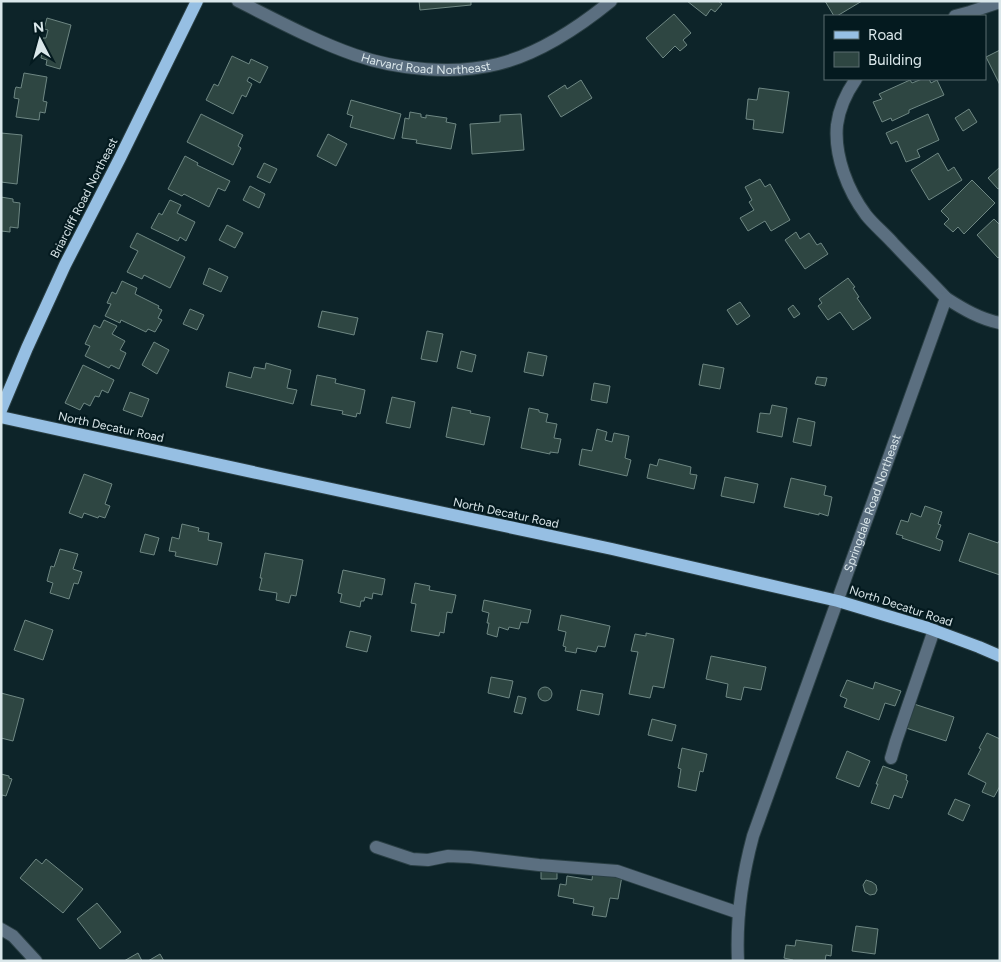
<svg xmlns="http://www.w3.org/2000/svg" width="1001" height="962" font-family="Figtree,sans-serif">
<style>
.building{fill:#2e4642;stroke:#6e8783}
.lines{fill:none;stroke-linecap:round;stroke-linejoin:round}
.minor-casing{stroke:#2a3f44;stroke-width:14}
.major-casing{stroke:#2a3f44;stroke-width:14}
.minor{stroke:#5b6f80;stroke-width:12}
.major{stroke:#96bfe3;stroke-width:12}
.labels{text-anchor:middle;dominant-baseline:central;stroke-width:4.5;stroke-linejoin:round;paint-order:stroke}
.street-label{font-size:12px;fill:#dae7ea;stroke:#041a1f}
</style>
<rect width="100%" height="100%" fill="#0d2429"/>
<g class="building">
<path d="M419 1H471V5L420 10Z"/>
<path d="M687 1H718L722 4 715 12 711 9 706 16Z"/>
<path d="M825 1H862L837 16H834Z"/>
<path d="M674 14 691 33 683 40 687 45 680 51 675 46 663 58 646 38Z"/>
<path d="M47 18 71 25 60 69 46 65 47 60 41 58 43 49H40L43 38H46L48 30 44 29Z"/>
<path d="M1000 50V85L986 57Z"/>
<path d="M232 56 249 64 251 59 268 67 260 83 249 77 247 81 252 84 246 97 242 95 233 114 206 100 214 84 218 86Z"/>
<path d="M24 73 47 77 43 101 47 102 45 113 40 112 39 120 16 117 19 99 14 98 15 90 16 87 21 88Z"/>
<path d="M922 79H929L931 83 937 80 944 95 909 110V113L892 121 891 118 882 122 873 102 882 99 879 94 910 80 912 83Z"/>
<path d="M581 80 592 98 561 117 548 96 565 85 567 89Z"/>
<path d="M759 88 789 92 783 133 753 129 754 120 746 119 748 99 757 100Z"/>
<path d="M351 100 401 114 394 139 350 127 353 116 347 114Z"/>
<path d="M969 109 977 122 963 131 955 118Z"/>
<path d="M410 112 421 114V117L426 118V115L447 118 446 122 456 124 451 149 416 143 417 140 402 138 405 118 409 119Z"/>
<path d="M201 114 243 135 238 146 241 148 233 165 187 142Z"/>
<path d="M521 114 524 150 472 154 470 124 500 122V115Z"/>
<path d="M928 114 939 140 917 150 920 157 906 162 897 141 891 144 886 133Z"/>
<path d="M1 133 22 135 17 184 1 182Z"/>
<path d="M328 134 347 144 336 166 317 156Z"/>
<path d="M938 153 948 171 954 167 962 180 929 200 911 170Z"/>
<path d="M185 156 198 163 197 165 230 181 225 191 218 188 209 207 184 194 182 196 168 189Z"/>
<path d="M264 163 277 169 270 183 257 177Z"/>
<path d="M1000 167V188L998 189 988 178Z"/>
<path d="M760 179 765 187 770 184 790 220 771 231 765 221 748 231 740 218 754 210 749 202 752 200 745 187Z"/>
<path d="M972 180 995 203 964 234 958 227 953 232 944 224 949 219 941 211Z"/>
<path d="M250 186 265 194 259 208 243 200Z"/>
<path d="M1 197 13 199V202L20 203 18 228 10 227V232L1 231Z"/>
<path d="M170 200 181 205 177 213 195 222 186 241 180 237 178 241 151 228 159 213 162 215Z"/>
<path d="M994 219 1000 225V256L998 258 977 235Z"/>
<path d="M227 225 243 233 235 248 219 240Z"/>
<path d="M796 232 800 239 809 233 817 245 821 243 828 254 805 269 785 240Z"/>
<path d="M137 233 185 257 170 288 144 275 142 279 127 272 138 251 130 247Z"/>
<path d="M209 268 228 277 221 292 203 284Z"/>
<path d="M848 278 855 287 853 288 859 297 857 298 871 318 853 330 840 312 828 320 818 306 822 303 819 299Z"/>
<path d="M122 281 137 288 135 294 159 306 158 308 162 310 158 318 162 320 155 332 148 329 146 332 121 320 120 323 105 316 111 304 107 303 112 292 116 294Z"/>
<path d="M740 302 750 316 737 325 727 310Z"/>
<path d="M793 305 800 314 794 318 788 309Z"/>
<path d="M190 309 204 315 197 330 183 324Z"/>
<path d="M322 311 358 318 354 335 318 327Z"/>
<path d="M104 320 117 326 112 334 125 341 120 350 126 353 119 369 111 365 109 368 85 356 90 346 85 344 94 325 100 328Z"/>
<path d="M427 331 443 334 437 362 421 359Z"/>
<path d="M154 342 169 350 157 374 142 365Z"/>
<path d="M461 351 476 355 472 372 457 368Z"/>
<path d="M528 352 547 356 543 376 524 372Z"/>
<path d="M266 363 291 370 287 388 297 390 293 404 226 387 229 372 251 378 254 367 265 369Z"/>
<path d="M703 364 724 368 720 389 699 385Z"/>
<path d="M83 365 114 380 108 393 102 390 99 397 95 396 90 406 84 403 80 410 65 403Z"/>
<path d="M317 375 336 379 335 383 365 390 360 414 357 413 356 417 342 414 343 411 311 405Z"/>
<path d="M817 377 827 378 825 386 815 384Z"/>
<path d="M594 383 610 386 607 403 591 400Z"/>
<path d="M130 392 149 399 142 417 123 410Z"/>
<path d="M392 397 415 402 410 428 386 423Z"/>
<path d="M772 405 787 408 782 437 757 432 760 413 770 414Z"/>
<path d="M452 407 471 411 470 413 490 417 484 445 446 437Z"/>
<path d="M529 408 539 410V412L548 414 546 422 557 424 554 438 561 439 558 453 550 452V454L521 448Z"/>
<path d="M798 418 815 422 811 446 793 442Z"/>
<path d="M597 429 607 432 605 440 612 442 614 433 629 436 625 458 631 460 627 476 579 465 582 449 592 451Z"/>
<path d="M659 459 691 467 690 474 697 475 694 489 647 478 650 464 657 466Z"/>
<path d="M84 474 112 484 105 504 110 506 105 518 99 516 98 518 84 513 82 518 69 513Z"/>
<path d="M725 477 758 484 754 503 721 496Z"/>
<path d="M791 478 826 486 824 495 832 497 828 516 819 513V515L784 507Z"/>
<path d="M925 506 942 512 938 524 941 525 936 538 943 541 940 551 902 538 903 536 896 534 901 520 908 522 911 513 921 517Z"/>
<path d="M182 524 199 528 198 531 209 533 208 540 222 543 217 565 175 556 176 552 169 551 172 537 179 539Z"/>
<path d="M969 533 998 543 999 541H1000V575L959 561Z"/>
<path d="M145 534 159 538 154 555 140 552Z"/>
<path d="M60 549 78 554 73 569 82 572 78 584 74 583 69 599 50 593 53 583 47 581 51 566 54 567Z"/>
<path d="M265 553 303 560 296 596 291 595 289 603 276 600 277 593 259 590 262 578H260Z"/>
<path d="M343 570 385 579 382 595 373 593 372 599 365 597 364 601H361L360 607 340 602 342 594 338 593Z"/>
<path d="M415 583 430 586 429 590 456 595 452 613 447 612 444 633 440 632 439 636 411 631 416 604 411 603Z"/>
<path d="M484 600 531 610 528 623 521 622 519 629 509 627 508 630 499 627 497 637 487 634 489 623H487L489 613 482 611Z"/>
<path d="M561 615 610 626 605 647 598 646 596 652 577 648 576 653 565 651 566 647 563 646 566 632 558 630Z"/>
<path d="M25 620 53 630 43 660 14 650Z"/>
<path d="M350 631 371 636 367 652 346 647Z"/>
<path d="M646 633 674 639 664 688 653 686 650 698 629 694 638 652 631 651 635 634 646 636Z"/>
<path d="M711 656 766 667 761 690 744 687 741 700 726 697 728 684 706 679Z"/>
<path d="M491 677 513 681 509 698 488 693Z"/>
<path d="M847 680 873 689 875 682 901 691 895 706 885 703 879 720 844 707 847 699 840 696Z"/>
<circle cx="545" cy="694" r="7"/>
<path d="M581 690 603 694 599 715 577 710Z"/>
<path d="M1 693 24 699 13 741 1 738Z"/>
<path d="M518 696 526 698 522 714 514 712Z"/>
<path d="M914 704 954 717 946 741 906 728Z"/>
<path d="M652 719 676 725 672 741 648 735Z"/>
<path d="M987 733 1000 739V786L994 797 982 792 986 783 968 774 981 749 979 748Z"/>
<path d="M682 748 707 754 703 772 700 771 696 791 678 787 681 769 678 768Z"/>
<path d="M847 751 870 761 859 787 836 778Z"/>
<path d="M883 766 907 775 906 780 908 781 902 798 894 795 889 809 871 803 878 784H876Z"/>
<path d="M1 774 9 776V778L12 779 6 796 2 795 1 799Z"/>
<path d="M955 799 970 805 963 821 948 814Z"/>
<path d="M36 859 42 864 46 859 83 889 63 913 20 878Z"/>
<path d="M557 869V879H541V870Z"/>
<path d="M593 871 622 876 618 899 610 898 606 917 592 915 594 907 573 903 574 899 558 896 560 884 566 885 567 876 592 880Z"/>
<path d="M866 880 872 882 876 885 877 890 875 894 870 895 865 892 863 885Z"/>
<path d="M97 903 121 932 100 949 77 919Z"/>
<path d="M856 926 878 929 875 954 852 951Z"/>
<path d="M796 940 832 945 831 956 826 955 825 961H793V960L784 958 786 945 795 946Z"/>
<path d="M138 953 142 961H124Z"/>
<path d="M160 954 164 961H148Z"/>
</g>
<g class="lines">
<defs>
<g id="minor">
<path id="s1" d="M238 1C276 20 315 41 355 55 398 70 455 75 498 64 538 54 579 27 611 1"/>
<path d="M955 16 970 12 1000 2"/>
<path d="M856 79C847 92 839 109 837 125 834 156 848 191 866 215 874 225 884 233 893 243 910 261 928 279 946 298 963 309 980 319 1000 323"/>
<path d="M891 758 896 741 934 630"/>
<path d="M376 847 412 859 428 860 448 856 470 857 539 865 617 871 739 913"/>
<path d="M1 929 13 936 36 961"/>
<path id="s2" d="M738 961C736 919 742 877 753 836L946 298"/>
</g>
<g id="major">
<path d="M1 410 27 348 65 265 120 158 197 1"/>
<path d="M1 417 280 478 612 549 838 601 928 628 979 647 1000 656"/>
</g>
</defs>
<use href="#minor" class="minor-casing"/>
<use href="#major" class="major-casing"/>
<use href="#minor" class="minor"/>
<use href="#major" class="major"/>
</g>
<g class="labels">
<g class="street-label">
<text stroke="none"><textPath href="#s1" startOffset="201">Harvard Road Northeast</textPath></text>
<text transform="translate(84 198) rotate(-63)">Briarcliff Road Northeast</text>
<text transform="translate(111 427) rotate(12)">North Decatur Road</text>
<text stroke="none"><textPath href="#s2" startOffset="480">Springdale Road Northeast</textPath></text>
<text transform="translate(506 513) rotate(12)">North Decatur Road</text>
<text transform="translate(901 606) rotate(18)">North Decatur Road</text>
</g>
</g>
<rect width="1001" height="962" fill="none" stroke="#dae7ea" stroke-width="5"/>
<rect x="824" y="15" width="162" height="65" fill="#041a1f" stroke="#5a6c70"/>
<rect x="834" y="31" width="25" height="8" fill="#96bfe3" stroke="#5a6c70"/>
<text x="868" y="40" font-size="15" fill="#dae7ea">Road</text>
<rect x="834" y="52" width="25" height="15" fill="#2e4642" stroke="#5a6c70"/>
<text x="868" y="65" font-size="15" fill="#dae7ea">Building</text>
<g transform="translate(40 40) rotate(354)" stroke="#041a1f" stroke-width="4" paint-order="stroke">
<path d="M0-4L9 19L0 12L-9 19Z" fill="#dae7ea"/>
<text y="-8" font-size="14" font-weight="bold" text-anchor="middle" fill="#dae7ea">N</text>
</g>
</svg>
